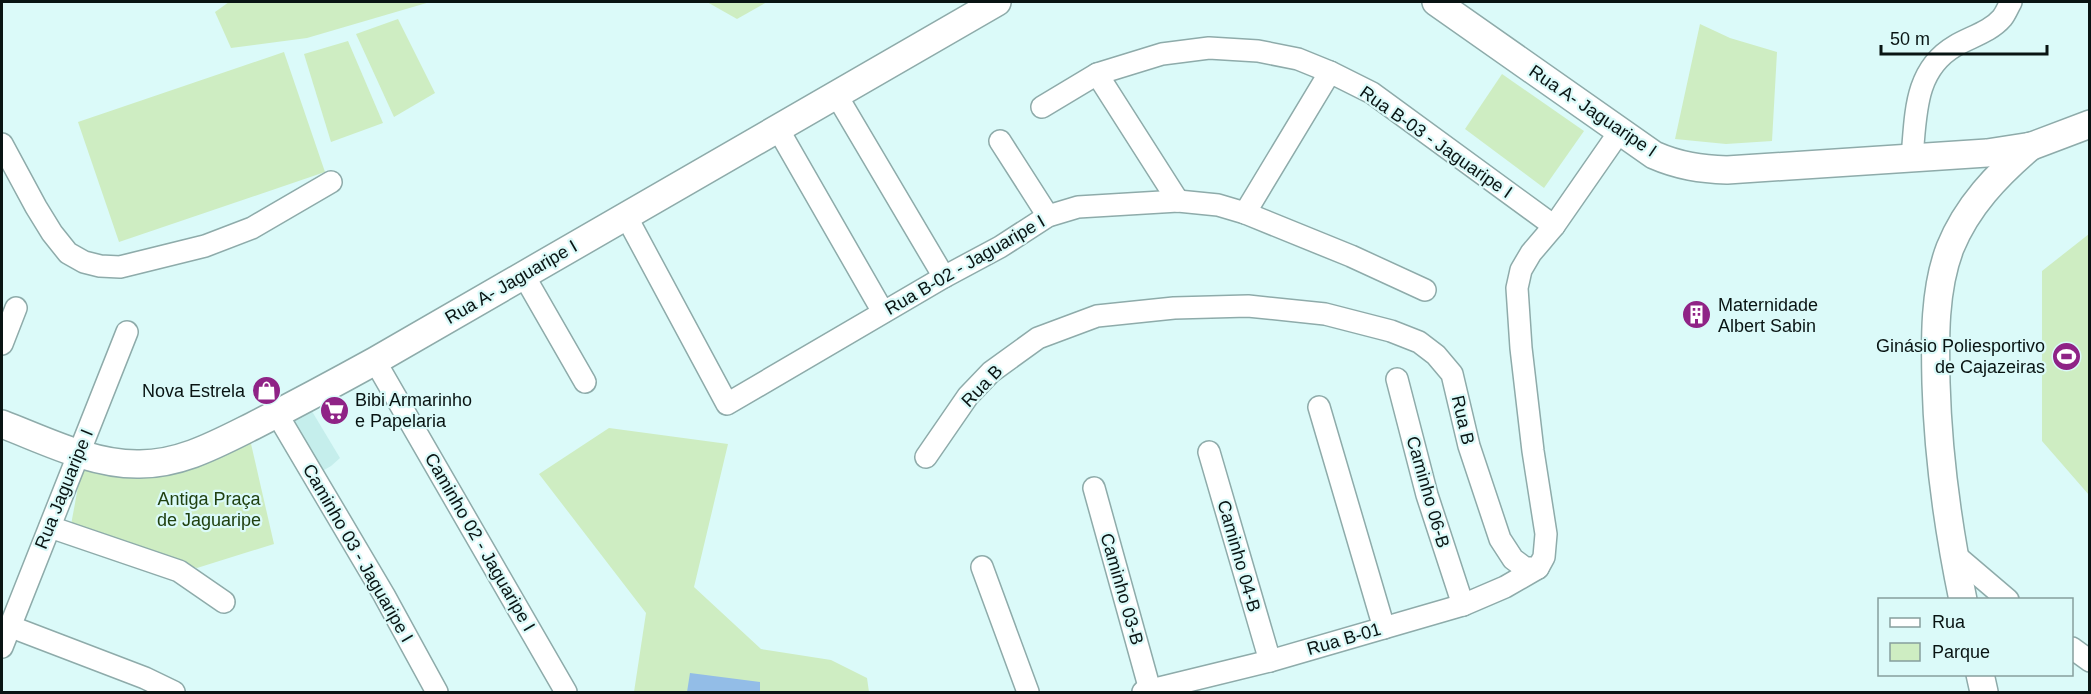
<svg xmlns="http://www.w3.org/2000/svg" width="2091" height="694" font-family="Arial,sans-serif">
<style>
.built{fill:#c5eeec}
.green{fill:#ceedc2}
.water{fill:#93bde7}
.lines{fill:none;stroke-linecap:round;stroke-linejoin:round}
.minor-casing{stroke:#8eabaa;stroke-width:24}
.major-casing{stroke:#8eabaa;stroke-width:30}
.minor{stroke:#fff;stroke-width:21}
.major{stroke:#fff;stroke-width:27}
.labels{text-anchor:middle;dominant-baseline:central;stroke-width:4.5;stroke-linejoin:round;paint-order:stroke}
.street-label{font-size:18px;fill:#091413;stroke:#dbfaf9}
.poi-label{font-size:18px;fill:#091413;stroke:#dbfaf9;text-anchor:start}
.park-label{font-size:18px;fill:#1f400f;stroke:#dbfaf9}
</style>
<rect width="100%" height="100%" fill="#dbfaf9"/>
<path class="built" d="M310 408 340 458 331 466 319 473 288 421Z"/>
<g class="green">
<path d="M229 2H430L307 38 231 48 215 12Z"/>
<path d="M707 2H767L737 19Z"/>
<path d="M398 19 435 93 394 117 356 34Z"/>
<path d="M1700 24 1730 38 1777 52 1772 141 1726 144 1675 139Z"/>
<path d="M348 41 383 123 331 142 304 54Z"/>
<path d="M284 52 325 172 119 242 78 122Z"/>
<path d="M1502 74 1584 131 1544 188 1465 129Z"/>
<path d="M2089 234V233V495L2042 441V271Z"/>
<path d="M609 428 728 444 694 587 761 649 831 660 867 678 869 692H634L646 613 539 474Z"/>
<path d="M249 435 274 544 197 568 71 525 82 465Z"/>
</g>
<path class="water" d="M690 673 760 682V692H687Z"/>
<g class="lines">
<defs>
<g id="minor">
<path d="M1097 74 1178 201"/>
<path d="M837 96 944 277"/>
<path d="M1042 107 1097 74 1162 54 1209 48 1258 51 1298 59 1330 72 1372 93 1554 226"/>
<path d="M778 129 883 312"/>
<path d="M1000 141 1048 216"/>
<path d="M2 144 36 207 52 233 68 253 84 262 100 266 120 267 205 246 252 228 331 182"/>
<path d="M1912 157C1916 115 1914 70 1955 46 1970 37 1990 32 2002 18 2006 13 2008 7 2011 2"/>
<path d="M1245 213 1330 72"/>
<path d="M626 216 727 404 944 277 1000 247 1048 216 1078 207 1178 201 1218 205 1245 213 1351 256 1425 290"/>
<path d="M523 274 585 382"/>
<path d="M2 344 16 308"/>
<path d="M375 361 566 692"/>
<path d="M1397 379 1427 495 1463 605"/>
<path d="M1319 407 1384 628"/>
<path d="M277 414 384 595 437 692"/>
<path d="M1209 452 1270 661"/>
<path d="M926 457 968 396 991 372 1038 338 1097 316 1174 308 1248 306 1325 314 1391 331 1419 342 1436 355 1452 374 1469 446 1500 539 1513 559 1525 568H1538L1544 557 1546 534 1533 451 1521 348 1517 288 1521 270 1531 253 1554 226 1620 131"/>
<path d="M1094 488 1150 690"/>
<path d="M50 527 179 571 224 602"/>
<path d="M1954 554 2008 600"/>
<path d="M982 567 1028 692"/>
<path d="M9 626 145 678 174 692"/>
<path d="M2 647 127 332"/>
<path d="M2072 648 2090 661"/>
<path d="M1143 692 1270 661 1463 605 1505 587 1538 568"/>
</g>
<g id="major">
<path d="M1436 2 1654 155C1679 166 1701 169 1727 170L1987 153 2032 146 2090 124"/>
<path d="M2 424C44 440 91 464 137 464 179 465 217 444 253 426 294 405 335 383 375 361L997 2"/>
<path d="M1963 600C1948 528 1938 457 1936 383 1935 339 1934 290 1950 248 1967 206 1997 175 2031 146"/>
<path d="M1980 674 1984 692"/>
</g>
</defs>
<use href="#minor" class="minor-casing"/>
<use href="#major" class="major-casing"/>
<use href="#minor" class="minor"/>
<use href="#major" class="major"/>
</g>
<defs>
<symbol id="building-disc" viewBox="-11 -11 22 22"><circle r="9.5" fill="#8f2386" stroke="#dbfaf9"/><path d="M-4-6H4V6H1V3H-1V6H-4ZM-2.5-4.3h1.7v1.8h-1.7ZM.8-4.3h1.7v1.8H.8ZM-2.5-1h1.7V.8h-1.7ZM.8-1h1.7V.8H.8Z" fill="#fff"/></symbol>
<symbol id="stadium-disc" viewBox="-11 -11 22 22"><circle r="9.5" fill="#8f2386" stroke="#dbfaf9"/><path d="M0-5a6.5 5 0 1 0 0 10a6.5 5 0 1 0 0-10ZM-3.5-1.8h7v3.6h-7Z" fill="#fff"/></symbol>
<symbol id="shop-disc" viewBox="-11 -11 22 22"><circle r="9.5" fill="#8f2386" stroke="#dbfaf9"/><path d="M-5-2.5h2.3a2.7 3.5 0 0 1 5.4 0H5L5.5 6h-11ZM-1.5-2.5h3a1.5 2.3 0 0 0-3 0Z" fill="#fff"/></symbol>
<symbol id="supermarket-disc" viewBox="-11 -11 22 22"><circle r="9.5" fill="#8f2386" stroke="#dbfaf9"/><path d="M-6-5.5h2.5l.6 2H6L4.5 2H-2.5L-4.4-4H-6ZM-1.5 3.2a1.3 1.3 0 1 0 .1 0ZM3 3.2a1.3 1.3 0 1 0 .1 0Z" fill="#fff"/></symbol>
</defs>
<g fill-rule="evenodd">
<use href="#building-disc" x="1680" y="298" width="33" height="33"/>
<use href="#stadium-disc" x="2050" y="340" width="33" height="33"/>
<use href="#shop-disc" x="250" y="374" width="33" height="33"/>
<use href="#supermarket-disc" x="318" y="394" width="33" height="33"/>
</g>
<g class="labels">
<g class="street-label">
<text transform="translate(1593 111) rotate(34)">Rua A- Jaguaripe I</text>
<text transform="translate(1436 142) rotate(35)">Rua B-03 - Jaguaripe I</text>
<text transform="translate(965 265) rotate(-30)">Rua B-02 - Jaguaripe I</text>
<text transform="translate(511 282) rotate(-30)">Rua A- Jaguaripe I</text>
<text transform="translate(982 386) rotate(-46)">Rua B</text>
<text transform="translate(1463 420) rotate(77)">Rua B</text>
<text transform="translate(64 489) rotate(-68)">Rua Jaguaripe I</text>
<text transform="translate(1428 492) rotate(74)">Caminho 06-B</text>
<text transform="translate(480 542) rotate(60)">Caminho 02 - Jaguaripe I</text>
<text transform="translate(358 553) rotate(60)">Caminho 03 - Jaguaripe I</text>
<text transform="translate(1239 556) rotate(74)">Caminho 04-B</text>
<text transform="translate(1122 589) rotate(74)">Caminho 03-B</text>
<text transform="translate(1344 639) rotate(-16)">Rua B-01</text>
</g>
<g class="poi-label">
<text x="1718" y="305">Maternidade<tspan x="1718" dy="21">Albert Sabin</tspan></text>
<text x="2045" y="346" text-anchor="end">Ginásio Poliesportivo<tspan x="2045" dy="21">de Cajazeiras</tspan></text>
<text x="245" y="391" text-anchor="end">Nova Estrela</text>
<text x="355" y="400">Bibi Armarinho<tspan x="355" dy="21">e Papelaria</tspan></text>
</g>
<g class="park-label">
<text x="209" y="499">Antiga Praça<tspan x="209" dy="21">de Jaguaripe</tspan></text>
</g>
</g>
<rect width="2091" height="694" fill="none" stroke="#091413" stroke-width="6"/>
<rect x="1878" y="598" width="195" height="78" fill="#dbfaf9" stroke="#879e9d" stroke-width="1.5"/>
<rect x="1890" y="618" width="30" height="9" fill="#ffffff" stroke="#879e9d" stroke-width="1.5"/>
<text x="1932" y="628" font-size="18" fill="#091413">Rua</text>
<rect x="1890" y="643" width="30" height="18" fill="#ceedc2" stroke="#879e9d" stroke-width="1.5"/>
<text x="1932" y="658" font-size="18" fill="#091413">Parque</text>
<path d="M1881 45v9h166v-9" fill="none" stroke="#091413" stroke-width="3"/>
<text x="1890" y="45" font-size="18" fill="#091413" stroke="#dbfaf9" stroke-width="4.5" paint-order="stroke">50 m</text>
</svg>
